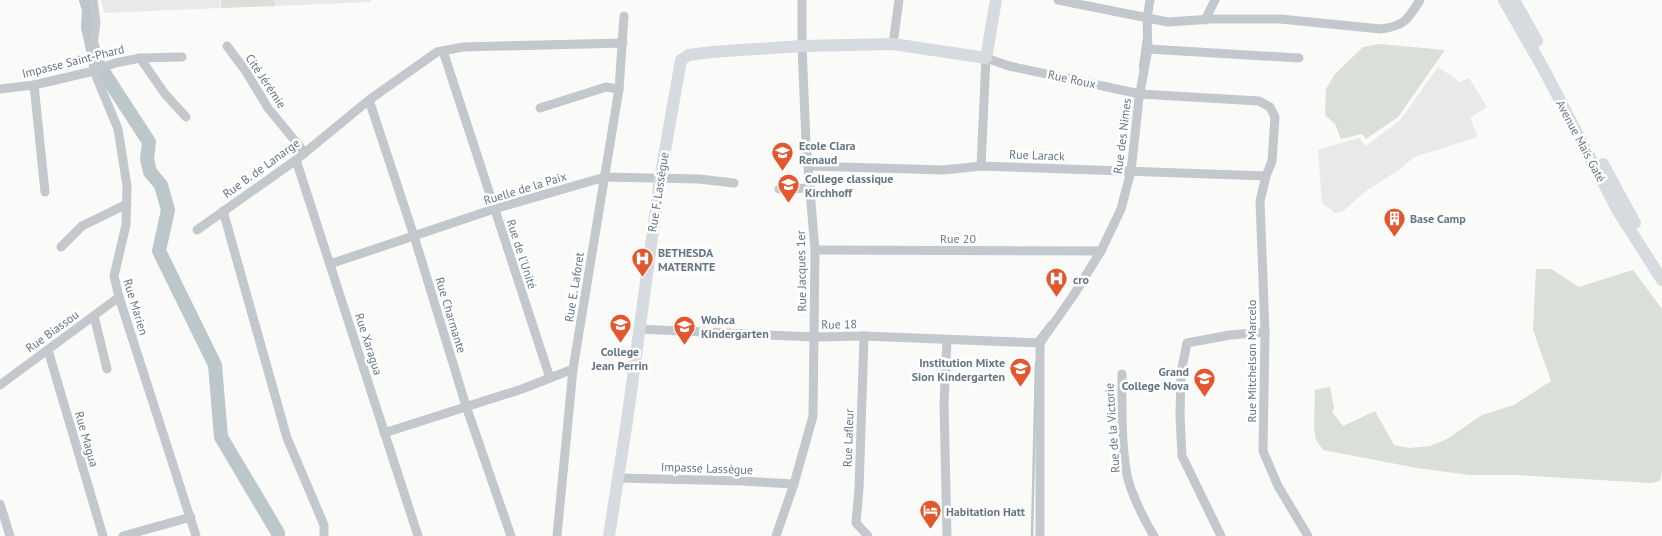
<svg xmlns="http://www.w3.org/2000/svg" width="1662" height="536" font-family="'PT Sans',sans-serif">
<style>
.built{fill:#e8e9e9}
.grass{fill:#dadfd7}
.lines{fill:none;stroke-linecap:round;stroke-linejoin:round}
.stream{stroke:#bbc7cb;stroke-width:2.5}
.river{stroke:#bbc7cb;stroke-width:14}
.street{stroke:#c3c8cc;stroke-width:9}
.secondary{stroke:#d6dbdf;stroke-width:12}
.labels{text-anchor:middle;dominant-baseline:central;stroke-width:5;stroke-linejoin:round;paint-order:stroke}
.street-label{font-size:12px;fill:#657683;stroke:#fff}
.poi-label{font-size:12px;font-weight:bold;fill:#657683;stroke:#fff;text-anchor:start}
</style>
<rect width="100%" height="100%" fill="#fafaf8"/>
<g class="built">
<path d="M101 0H220L221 8 104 13Z"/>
<path d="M274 0H371V2L275 6Z"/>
<path d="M1438 67 1460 82 1469 78 1487 107 1470 118 1478 137 1414 157 1400 169 1366 191 1342 212 1335 213 1322 203 1318 150 1359 138 1366 146 1400 120Z"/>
</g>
<g class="grass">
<path d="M221 0H274L275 6 221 8Z"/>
<path d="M1380 44 1445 50 1398 117 1366 139 1362 134 1341 139 1335 124 1325 115 1326 89 1335 74 1363 47Z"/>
<path d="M1536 269H1551L1579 287 1633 270 1662 309V471L1660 481 1651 483 1516 475H1470L1417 468 1323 450 1316 440 1314 428 1315 390 1330 387 1334 408 1332 412 1343 426 1375 411 1394 445 1409 448 1430 446 1447 439 1482 415 1514 405 1551 381 1533 330Z"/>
</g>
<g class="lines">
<g class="stream">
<path d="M1140 68 1144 39"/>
<path d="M1036 340 1050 322"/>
<path d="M1032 536 1036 363"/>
</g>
<path class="river" d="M86 0 89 10 88 27 95 59 149 142 147 159 150 172 161 185 168 210 159 251 215 365 221 437 278 533V536"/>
<g class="street">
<path d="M93 0 96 22 92 53 94 71 118 129 127 186 126 225 114 276 119 297 196 536"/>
<path d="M1058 0 1168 22 1212 19H1280L1381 29C1405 26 1408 19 1420 0"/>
<path d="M1205 20 1215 0"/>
<path d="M893 44 899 0"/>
<path d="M227 46 245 70 268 108 305 153"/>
<path d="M1148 49 1299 58"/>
<path d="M443 51 550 378"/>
<path d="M140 58 165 94 186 117"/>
<path d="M34 85 45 192"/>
<path d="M0 89 34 85 94 71 115 63 140 58 182 57"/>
<path d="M369 100 414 236 466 406 511 536"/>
<path d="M540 108 606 87 619 89"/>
<path d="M296 160 418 536"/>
<path d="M808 166 944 170 981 166 1266 176"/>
<path d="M981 166 986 58 1009 66 1140 94 1259 101 1270 107 1275 117 1272 161 1266 176 1260 201 1265 332 1263 451 1278 486 1308 536"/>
<path d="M779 189 811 188"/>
<path d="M223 211 287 438 324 525V536"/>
<path d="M197 230 296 160 369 100 437 52 463 47 623 43"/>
<path d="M61 247 82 226 127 204"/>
<path d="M815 250 1101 251"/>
<path d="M330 264 494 209 605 177 699 179 734 183"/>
<path d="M94 316 107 369"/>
<path d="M638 329 814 337 864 336 1040 343"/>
<path d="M864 336 859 489 856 523 868 536"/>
<path d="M1040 343 1073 296 1101 251 1121 209 1131 171 1139 98 1148 49 1147 19 1150 0"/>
<path d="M48 350 103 536"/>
<path d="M1122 374C1122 407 1121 442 1127 475 1130 491 1145 522 1154 536"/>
<path d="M0 385 119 297"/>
<path d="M384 433 522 389 573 369"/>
<path d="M618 478 742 481 794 484"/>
<path d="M0 504 10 536"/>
<path d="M123 536 191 517"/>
<path d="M557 536 573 369 619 89 624 16"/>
<path d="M776 536 794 484 813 416 815 250 806 143 802 46V0"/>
<path d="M947 536 944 403 947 340"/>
<path d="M1040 536V343"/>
<path d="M1221 536 1182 456 1180 416 1181 373 1187 343 1230 335 1265 332"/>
</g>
<g class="secondary">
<path d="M1504 0 1543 68 1618 211 1662 280"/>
<path d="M1514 0 1537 41"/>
<path d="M1603 164 1635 223"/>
<path d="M609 536 627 421 660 179 681 60 689 55 712 52 802 46 893 44 986 58 996 0"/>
</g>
</g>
<defs>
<symbol id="school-pin" viewBox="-11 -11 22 30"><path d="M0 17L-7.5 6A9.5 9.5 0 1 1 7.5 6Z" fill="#e4572e" stroke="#fff"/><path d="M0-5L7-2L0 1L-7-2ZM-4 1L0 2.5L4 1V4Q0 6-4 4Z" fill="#fff"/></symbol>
<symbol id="building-pin" viewBox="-11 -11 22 30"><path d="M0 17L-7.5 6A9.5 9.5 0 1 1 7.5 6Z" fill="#e4572e" stroke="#fff"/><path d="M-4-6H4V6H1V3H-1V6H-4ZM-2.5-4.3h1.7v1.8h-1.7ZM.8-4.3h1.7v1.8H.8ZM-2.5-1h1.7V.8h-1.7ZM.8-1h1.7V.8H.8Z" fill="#fff"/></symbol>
<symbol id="hospital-pin" viewBox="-11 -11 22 30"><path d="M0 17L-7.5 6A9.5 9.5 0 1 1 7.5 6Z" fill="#e4572e" stroke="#fff"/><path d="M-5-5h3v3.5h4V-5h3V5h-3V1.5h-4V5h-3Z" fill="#fff"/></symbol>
<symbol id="hotel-pin" viewBox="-11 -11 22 30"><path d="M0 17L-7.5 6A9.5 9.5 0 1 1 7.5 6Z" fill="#e4572e" stroke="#fff"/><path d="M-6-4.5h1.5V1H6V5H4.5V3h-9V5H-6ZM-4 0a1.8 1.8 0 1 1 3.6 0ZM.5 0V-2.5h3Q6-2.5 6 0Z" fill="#fff"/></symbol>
</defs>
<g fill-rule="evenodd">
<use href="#school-pin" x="770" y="140" width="25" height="34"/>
<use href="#school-pin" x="776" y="172" width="25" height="34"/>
<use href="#building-pin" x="1382" y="206" width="25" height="34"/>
<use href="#hospital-pin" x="630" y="246" width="25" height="34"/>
<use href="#hospital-pin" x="1044" y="266" width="25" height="34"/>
<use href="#school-pin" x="608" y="312" width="25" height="34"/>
<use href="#school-pin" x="672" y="314" width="25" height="34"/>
<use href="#school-pin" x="1008" y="356" width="25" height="34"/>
<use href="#school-pin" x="1192" y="366" width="25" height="34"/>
<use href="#hotel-pin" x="918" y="498" width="25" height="34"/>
</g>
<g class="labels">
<g class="street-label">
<text transform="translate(73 61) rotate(-14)">Impasse Saint-Phard</text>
<text transform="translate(1072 79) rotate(12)">Rue Roux</text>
<text transform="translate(266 81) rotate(56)">Cité Jérémie</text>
<text transform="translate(1122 136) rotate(-83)">Rue des Nimes</text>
<text transform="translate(1581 141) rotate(62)">Avenue Maïs Gaté</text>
<text transform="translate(1037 155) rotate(2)">Rue Larack</text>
<text transform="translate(261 168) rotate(-36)">Rue B. de Lanarge</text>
<text transform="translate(525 188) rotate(-17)">Ruelle de la Paix</text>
<text transform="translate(658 192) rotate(-81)">Rue F. Lassègue</text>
<text x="958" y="238">Rue 20</text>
<text transform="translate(522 254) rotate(72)">Rue de l'Unité</text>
<text transform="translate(801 271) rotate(-91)">Rue Jacques 1er</text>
<text transform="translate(574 287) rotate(-81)">Rue E. Laforet</text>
<text transform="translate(136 307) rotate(73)">Rue Marien</text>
<text transform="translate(451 315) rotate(73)">Rue Charmante</text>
<text transform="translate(839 324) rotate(-1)">Rue 18</text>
<text transform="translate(52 331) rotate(-36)">Rue Biassou</text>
<text transform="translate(369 344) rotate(72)">Rue Xaragua</text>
<text transform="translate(1251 361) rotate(-90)">Rue Mitchelson Marcelo</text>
<text transform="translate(1112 428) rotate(-94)">Rue de la Victorie</text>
<text transform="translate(848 438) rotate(-88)">Rue Lafleur</text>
<text transform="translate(87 439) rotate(74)">Rue Magua</text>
<text transform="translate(707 468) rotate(2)">Impasse Lassègue</text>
</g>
<g class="poi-label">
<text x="799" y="145">Ecole Clara<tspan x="799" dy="14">Renaud</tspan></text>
<text x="805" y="178">College classique<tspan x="805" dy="14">Kirchhoff</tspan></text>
<text x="1410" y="218">Base Camp</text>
<text x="658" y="252">BETHESDA<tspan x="658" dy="14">MATERNTE</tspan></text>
<text x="1073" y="279">cro</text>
<text x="701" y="319">Wohca<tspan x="701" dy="14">Kindergarten</tspan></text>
<text x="620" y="351" text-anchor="middle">College<tspan x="620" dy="14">Jean Perrin</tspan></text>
<text x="1005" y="362" text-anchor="end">Institution Mixte<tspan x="1005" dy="14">Sion Kindergarten</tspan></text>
<text x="1189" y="371" text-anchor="end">Grand<tspan x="1189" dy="14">College Nova</tspan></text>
<text x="946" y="511">Habitation Hatt</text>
</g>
</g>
</svg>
